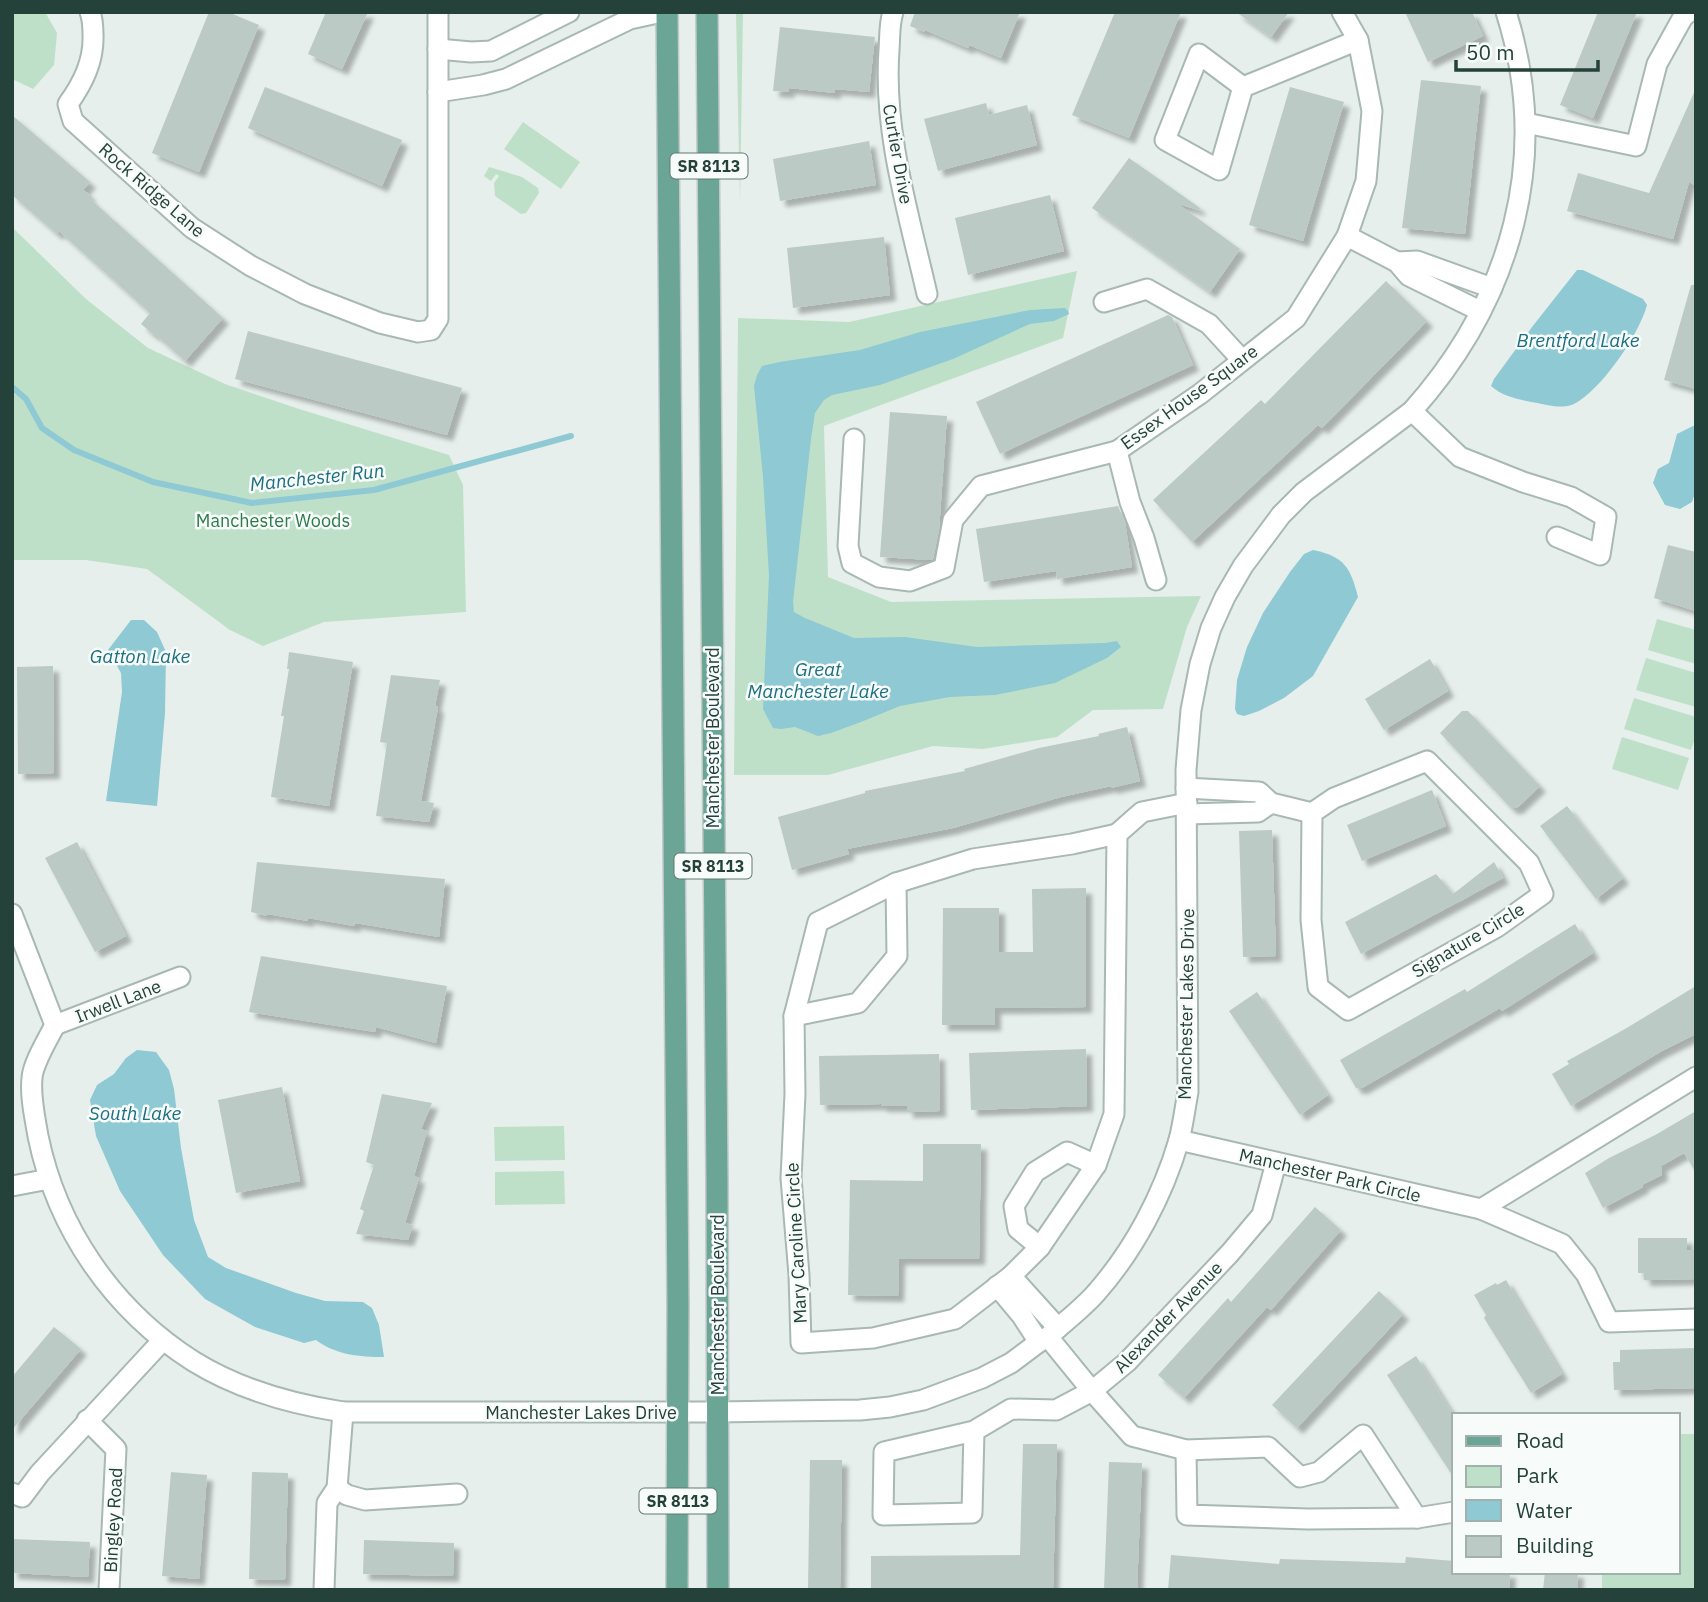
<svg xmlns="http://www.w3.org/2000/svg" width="1708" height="1602" font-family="'IBM Plex Sans',sans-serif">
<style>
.green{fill:#bfe0c8}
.water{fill:#8ec9d4}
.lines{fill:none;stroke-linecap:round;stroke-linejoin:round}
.stream{stroke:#8ec9d4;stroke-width:6}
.building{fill:#bbcac4;filter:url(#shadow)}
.minor-casing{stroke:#a8b8b2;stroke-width:23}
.primary-casing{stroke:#c2cac8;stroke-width:24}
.minor{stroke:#fff;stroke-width:19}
.primary{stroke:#6aa596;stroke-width:21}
.labels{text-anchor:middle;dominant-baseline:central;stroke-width:5;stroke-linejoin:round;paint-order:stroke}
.shield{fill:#f7fbf9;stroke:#637a73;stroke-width:2}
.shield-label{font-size:16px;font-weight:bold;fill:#24423a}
.street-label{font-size:18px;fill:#24423a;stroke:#f7fbf9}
.park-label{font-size:18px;fill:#2d7a4b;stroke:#f7fbf9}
.water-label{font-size:19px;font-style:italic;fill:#1c6f80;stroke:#f7fbf9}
</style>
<defs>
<filter id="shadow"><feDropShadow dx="6" dy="6" stdDeviation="2" flood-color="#0004"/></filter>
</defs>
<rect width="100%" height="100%" fill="#e6efeb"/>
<g class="green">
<path d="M12 12H45L57 33 54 65 33 89 12 79Z"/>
<path d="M736 12H743L740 202Z"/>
<path d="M523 122 580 162 561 189 504 149Z"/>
<path d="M489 167 522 177 538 188 539 193 526 213 521 214 495 196 494 183 499 176 496 174 491 181 484 176Z"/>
<path d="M12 227 86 299 148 348 225 384 299 409 449 455 463 485 466 612 324 622 263 646 230 630 147 569 86 560H12Z"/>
<path d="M1077 271 1063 338 824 426 828 577 891 602 1201 596 1187 627 1163 709 1093 710 1057 737 983 749 933 746 828 775H734L738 318 849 322Z"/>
<path d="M1657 619 1696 630V664L1648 650Z"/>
<path d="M1646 658 1696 673V707L1636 690Z"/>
<path d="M1634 698 1696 717V735L1691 750 1624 729Z"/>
<path d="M1622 737 1689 758 1678 790 1612 769Z"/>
<path d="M564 1126 565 1160 495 1161 494 1127Z"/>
<path d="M564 1171 565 1204 495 1205V1172Z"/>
<path d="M1678 1434H1696V1590H1602V1572H1678Z"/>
</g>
<g class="water">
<path d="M1577 270H1583L1643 299 1647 305C1639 335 1601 390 1574 404 1560 410 1545 404 1531 402 1517 399 1502 396 1491 386L1494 379 1532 327Z"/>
<path d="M1065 308 1068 311 1069 314 1054 321 1030 324 953 359 880 385 832 395 824 400 815 413 811 439 793 602 794 612 805 618 854 638 905 637 977 647 1105 643 1117 641 1121 647 1107 658 1055 683 995 695 950 697 900 706 861 722 831 733 818 736 795 727 781 729 773 728 763 709 769 575 763 477 754 386 757 375 762 366 779 362 860 350 920 332 1030 310Z"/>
<path d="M1693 426H1696V490L1692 502 1680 509 1665 505 1653 483 1658 469 1669 463 1677 434Z"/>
<path d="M1313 550C1345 557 1350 567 1358 597L1313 676 1284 698 1259 711 1244 716 1237 714 1235 709 1237 680 1247 647 1263 613 1290 572 1304 554Z"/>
<path d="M131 620H144L157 632 166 652 165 713 157 806 106 801 122 692 121 673 108 650Z"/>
<path d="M137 1050 156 1052 169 1070 174 1089 181 1148 194 1220 208 1257 226 1268 296 1293 325 1301 363 1302 372 1308 379 1325 384 1357C360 1357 336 1355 316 1340L304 1343 255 1327 205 1299 163 1255 120 1191 96 1136 90 1100 97 1085 114 1074 126 1058Z"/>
</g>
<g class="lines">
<path class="stream" d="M12 387 26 399 42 428 74 450 153 482 252 503 374 490 571 436"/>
</g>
<g class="building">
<path d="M209 12H228L259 25 199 172 152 153Z"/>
<path d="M326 12H368L342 69 308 54Z"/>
<path d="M915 12H1020L1001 58 969 45 968 48 925 30 924 32 910 26Z"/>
<path d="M1115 12H1181L1129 138 1072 115Z"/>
<path d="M1236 12H1289L1271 37Z"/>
<path d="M1405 12H1472L1483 36 1428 62Z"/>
<path d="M1598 12H1637L1593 118 1560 105Z"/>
<path d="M780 27 875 37 869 92 835 89V93L789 88 788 92 773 91Z"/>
<path d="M1421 80 1481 86 1465 234 1402 228Z"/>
<path d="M265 87 402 140 382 186 248 128Z"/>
<path d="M1290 87 1344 102 1303 241 1249 225Z"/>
<path d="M1696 88V186L1689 182 1673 239 1567 211 1578 173 1649 193Z"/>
<path d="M986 103 989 115 1027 105 1037 145 938 171 924 119Z"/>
<path d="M12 115 90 182 83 190 90 195 88 197 223 318 185 361 155 334 154 335 141 324 150 313 59 231 57 234 12 195Z"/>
<path d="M869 141 876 185 780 201 773 159Z"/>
<path d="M1129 158 1200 208 1199 210 1178 204 1240 249 1210 292 1092 208Z"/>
<path d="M1050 195 1064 251 968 275 955 218Z"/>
<path d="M884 237 890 295 793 308 787 248Z"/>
<path d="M1386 281 1427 321 1322 428 1318 425 1192 542 1153 500 1261 400 1265 404Z"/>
<path d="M1691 285H1696V389L1664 380Z"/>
<path d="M1168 315 1172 317 1193 365 1000 454 976 402Z"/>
<path d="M248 331 462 388 447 435 235 379Z"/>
<path d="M890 412 947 416 939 530 933 559 930 560 880 557Z"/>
<path d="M1118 506 1125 522 1132 567 1057 579 1056 571 984 582 976 529Z"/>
<path d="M1668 545 1696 552V611L1654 598Z"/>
<path d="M289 652 353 662 329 806 271 797 284 716H281L289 669H287Z"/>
<path d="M1430 659 1448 691 1384 730 1365 699Z"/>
<path d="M53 666 54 773 18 774 17 667Z"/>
<path d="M391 675 440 680 435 706 438 707 421 801 434 803 429 822 376 816 387 743 380 742Z"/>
<path d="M1462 711H1468L1540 786 1517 808H1511L1440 733Z"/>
<path d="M1127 727 1140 781 1111 788V786L1061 797 953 828 847 849 849 854 792 870 778 817 865 793V791L965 771 964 769 1039 748 1099 736 1098 734Z"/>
<path d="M1432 790 1446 826 1362 861 1347 825Z"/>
<path d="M1567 806 1623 878 1596 899 1540 826Z"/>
<path d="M1272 830 1276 956 1243 957 1239 831Z"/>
<path d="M77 842 126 936 95 952 45 858Z"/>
<path d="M257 862 445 879 439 937 355 923 354 926 308 918V921L267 914V916L251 912Z"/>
<path d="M1494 862 1503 878 1361 954 1345 922 1436 874 1453 894Z"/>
<path d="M1086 888V1007L995 1008V1025H942L943 908H999V952H1033L1032 889Z"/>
<path d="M1575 924 1593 953 1502 1011 1500 1008 1362 1088H1356L1340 1060 1465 989 1467 992Z"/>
<path d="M261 956 447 986 436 1043 376 1027 375 1032 249 1012Z"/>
<path d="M1696 986V1034L1660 1052 1571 1106 1552 1074 1569 1064 1567 1061 1625 1029Z"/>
<path d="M1257 992 1328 1095 1300 1115 1229 1011Z"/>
<path d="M1086 1049 1087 1106 971 1110 969 1053Z"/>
<path d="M939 1054 940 1111 907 1112V1106H881V1104L820 1105 819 1056Z"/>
<path d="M282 1087 300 1181 236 1193 218 1100Z"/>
<path d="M382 1094 432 1103 421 1129 427 1131 414 1176 419 1178 405 1223 413 1225 408 1240 356 1234 364 1211 360 1209 374 1165 366 1162Z"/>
<path d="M1696 1111V1173L1684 1153 1661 1166 1662 1175 1642 1185 1643 1187 1603 1208 1585 1173 1609 1158 1657 1134Z"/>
<path d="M923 1144H981L979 1259H899L898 1296 848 1295 850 1180 923 1181Z"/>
<path d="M1315 1207 1341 1230 1271 1310 1267 1307 1184 1398 1158 1375 1228 1298 1231 1302Z"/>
<path d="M1638 1238H1687V1250H1696V1279L1644 1280V1273H1638Z"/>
<path d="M1506 1280 1562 1374 1531 1393 1484 1318 1486 1315 1474 1295 1496 1283 1497 1285Z"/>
<path d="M1379 1291 1403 1314 1297 1428 1272 1405Z"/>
<path d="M54 1327 81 1349 12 1430V1377Z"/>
<path d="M1696 1348V1388L1614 1390 1613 1362H1620V1350Z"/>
<path d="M1416 1356 1454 1416V1478L1387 1375Z"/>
<path d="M1023 1444H1057L1053 1590H871V1556L1020 1555Z"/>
<path d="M810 1460H842L840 1590H808Z"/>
<path d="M1109 1462 1142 1463 1137 1590H1104Z"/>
<path d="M171 1472 207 1475 199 1579 162 1576Z"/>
<path d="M252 1472 288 1473 285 1580 249 1579Z"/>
<path d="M12 1539 90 1542 88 1577 12 1573Z"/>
<path d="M364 1540 454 1543 453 1576 363 1574Z"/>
<path d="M1171 1555 1279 1564 1280 1559 1405 1563 1406 1557 1454 1561V1572H1510L1509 1590H1168Z"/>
<path d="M1545 1572H1578L1577 1590H1543Z"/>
</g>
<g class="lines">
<defs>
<g id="minor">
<path d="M90 12C93 20 93 27 93 35 94 61 83 83 68 104L73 121 192 228 251 266 305 294 380 323 418 332 431 330 438 319V12"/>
<path d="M893 12C889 24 890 37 889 50 883 132 909 215 927 294"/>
<path d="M438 49 471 52 491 51 569 12"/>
<path d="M1243 87 1199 54 1165 140 1219 170 1243 87 1358 40"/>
<path d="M438 92 483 85 506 79 630 19 662 12"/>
<path d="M1526 123 1636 146 1657 64 1683 17 1689 12"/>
<path d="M1347 236 1397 262 1409 276 1480 311"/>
<path d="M1397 262 1417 261 1492 288"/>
<path d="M1104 302 1147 289 1209 324 1242 360"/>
<path d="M1412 411 1460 457 1523 482 1571 497 1606 517 1600 555 1557 537"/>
<path d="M854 439 848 546 852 563 879 577 910 581 944 568 953 520 981 486 1117 451 1200 394 1296 318 1347 236 1366 181 1372 111 1358 40 1342 12"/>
<path d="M1117 451 1130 502 1144 538 1156 580"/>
<path d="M1427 761 1529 863 1543 894 1497 927 1348 1010 1318 987 1311 920 1312 813 1334 798Z"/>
<path d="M1186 788 1259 792 1271 803 1312 813"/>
<path d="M1187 814 1258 812 1271 803"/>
<path d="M896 883 818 922 794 1016 795 1094 791 1178 799 1275 801 1343 873 1338 955 1319 1011 1276 1040 1247 1096 1165"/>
<path d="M12 914 55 1025"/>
<path d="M794 1016 858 1003 897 956 896 883 973 859 1072 844 1117 834"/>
<path d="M55 1025C48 1039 33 1063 32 1078 30 1097 35 1118 38 1136 57 1229 113 1310 193 1361 238 1389 291 1404 343 1412H717L860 1410 890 1407 923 1400 982 1378 1011 1363 1039 1342 1048 1337C1064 1322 1082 1309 1096 1293 1134 1250 1163 1195 1179 1140 1183 1125 1185 1108 1188 1092L1186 770 1191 710 1200 664 1211 628 1225 597 1243 566 1281 515 1304 492 1412 411C1512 299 1552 157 1506 12"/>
<path d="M55 1025 180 977"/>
<path d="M1179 1140 1481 1209 1696 1077"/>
<path d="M12 1186 49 1179"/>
<path d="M1481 1209 1562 1244 1586 1274 1609 1322 1696 1319"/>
<path d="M1040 1247 1018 1229 1014 1206 1035 1172 1067 1152 1096 1165 1114 1114 1117 834 1142 812 1187 803"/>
<path d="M1011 1276 1058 1328"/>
<path d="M997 1286 1022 1316 1039 1342"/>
<path d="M1048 1337 1092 1391 1132 1436 1186 1450 1268 1447 1300 1477 1319 1472 1363 1435 1417 1518"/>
<path d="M87 1420 116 1449 109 1590"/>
<path d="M974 1431 972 1513 883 1515 884 1452 974 1431 1011 1409 1056 1410 1092 1391 1127 1362 1230 1253 1262 1215 1276 1163"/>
<path d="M1186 1450 1187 1515 1308 1519 1417 1518 1454 1512"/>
<path d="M337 1488 347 1495 365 1500 457 1494"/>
<path d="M12 1493 22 1497 40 1473 163 1340"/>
<path d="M324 1590 327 1503 337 1488 343 1412"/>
</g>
<g id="primary">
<path d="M667 12 678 1304 677 1590"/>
<path d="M707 12 717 1180 718 1590"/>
</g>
</defs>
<use href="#minor" class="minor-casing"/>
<use href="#primary" class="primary-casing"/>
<use href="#minor" class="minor"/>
<use href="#primary" class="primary"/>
</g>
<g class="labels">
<g class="shield">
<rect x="670.5" y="153.5" width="77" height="25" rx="5"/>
<rect x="674.5" y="853.5" width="77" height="25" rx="5"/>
<rect x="639.5" y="1488.5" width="77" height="25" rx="5"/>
</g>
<g class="shield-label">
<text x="709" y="166">SR 8113</text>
<text x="713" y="866">SR 8113</text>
<text x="678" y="1501">SR 8113</text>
</g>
<g class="street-label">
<text transform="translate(898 154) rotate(80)">Curtier Drive</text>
<text transform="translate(152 190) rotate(41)">Rock Ridge Lane</text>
<text transform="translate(1189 397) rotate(-36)">Essex House Square</text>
<text transform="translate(712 738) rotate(-90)">Manchester Boulevard</text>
<text transform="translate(1468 940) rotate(-31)">Signature Circle</text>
<text transform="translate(118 1001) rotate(-21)">Irwell Lane</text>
<text transform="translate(1186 1004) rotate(-89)">Manchester Lakes Drive</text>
<text transform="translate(1330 1175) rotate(13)">Manchester Park Circle</text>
<text transform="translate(796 1243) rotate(-93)">Mary Caroline Circle</text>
<text transform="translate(717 1305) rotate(-90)">Manchester Boulevard</text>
<text transform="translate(1168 1317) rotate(-46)">Alexander Avenue</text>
<text x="581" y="1412">Manchester Lakes Drive</text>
<text transform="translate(113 1520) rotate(-87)">Bingley Road</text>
</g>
<g class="park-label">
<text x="273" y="520">Manchester Woods</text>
</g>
<g class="water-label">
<text x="1578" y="340">Brentford Lake</text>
<text transform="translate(317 477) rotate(-6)">Manchester Run</text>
<text x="140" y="656">Gatton Lake</text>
<text x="818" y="669">Great<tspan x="818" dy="22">Manchester Lake</tspan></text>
<text x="135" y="1113">South Lake</text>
</g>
</g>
<rect width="1708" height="1602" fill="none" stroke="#24423a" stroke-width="28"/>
<rect x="1452" y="1413" width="228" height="161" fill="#f7fbf9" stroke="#a3b1ad" stroke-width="2"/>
<rect x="1466" y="1436" width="35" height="10" fill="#6aa596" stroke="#a3b1ad" stroke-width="2"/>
<text x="1516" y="1448" font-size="21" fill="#24423a">Road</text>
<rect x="1466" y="1466" width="35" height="21" fill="#bfe0c8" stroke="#a3b1ad" stroke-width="2"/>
<text x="1516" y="1483" font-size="21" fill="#24423a">Park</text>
<rect x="1466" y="1500" width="35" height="21" fill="#8ec9d4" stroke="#a3b1ad" stroke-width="2"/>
<text x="1516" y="1518" font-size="21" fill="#24423a">Water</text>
<rect x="1466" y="1536" width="35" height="21" fill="#bbcac4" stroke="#a3b1ad" stroke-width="2"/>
<text x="1516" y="1553" font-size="21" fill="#24423a">Building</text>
<path d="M1456 60v10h142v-10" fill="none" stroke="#24423a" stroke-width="3.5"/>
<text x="1466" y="60" font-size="21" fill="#24423a" stroke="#f7fbf9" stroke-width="5" paint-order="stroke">50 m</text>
</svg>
